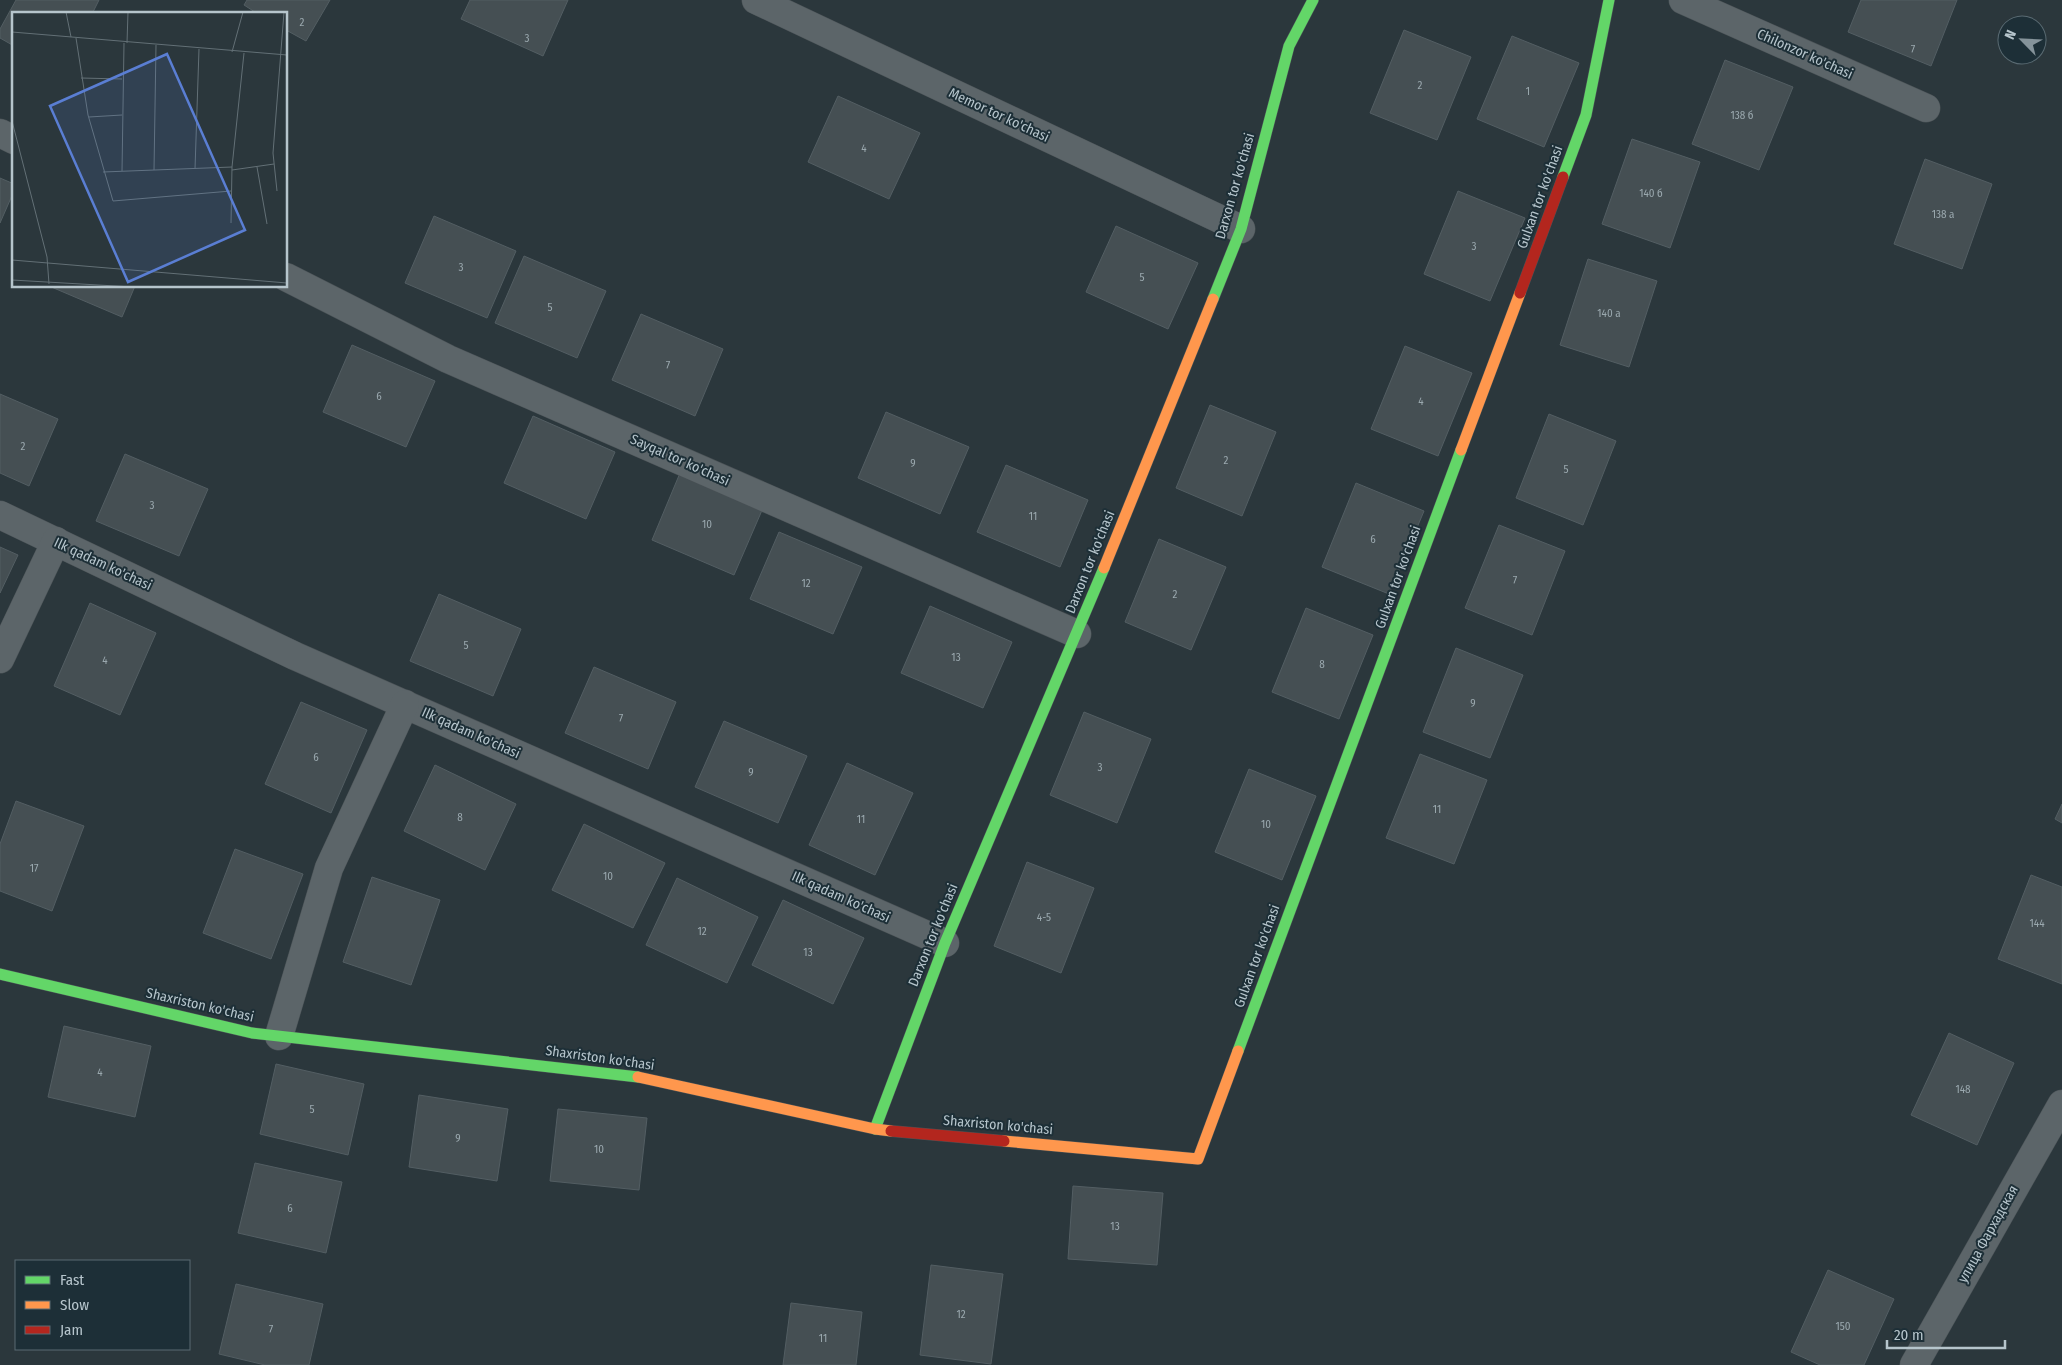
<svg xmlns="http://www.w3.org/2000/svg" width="2062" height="1365" font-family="'Fira Sans Condensed',sans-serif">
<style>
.building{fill:#454f53;stroke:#535e63}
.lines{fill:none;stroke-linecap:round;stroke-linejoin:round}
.street-casing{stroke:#4a5256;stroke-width:29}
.fast-casing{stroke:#4a5256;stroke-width:12}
.slow-casing{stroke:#4a5256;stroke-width:12}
.jam-casing{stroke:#4a5256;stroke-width:12}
.street{stroke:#5c6569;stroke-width:28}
.fast{stroke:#63d668;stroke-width:11}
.slow{stroke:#ff974d;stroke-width:11}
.jam{stroke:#b3261e;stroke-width:11}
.labels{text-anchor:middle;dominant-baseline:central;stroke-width:4;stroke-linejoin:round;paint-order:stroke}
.number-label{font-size:11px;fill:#9aa8ae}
.street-label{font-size:14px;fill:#b6c5cc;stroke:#1d2f37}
.inset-road{fill:none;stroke:#637076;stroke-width:1}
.view{fill:#5a7ed3;fill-opacity:0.15;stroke:#5a7ed3;stroke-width:2.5}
.inset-edge{fill:none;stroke:#b6c5cc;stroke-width:2.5}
</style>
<rect width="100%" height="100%" fill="#2b373c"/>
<g class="building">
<path d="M16 0H99L92 14H14V46L0 38V29Z"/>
<path d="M247 0H330L306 41 286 30V14H258L244 5Z"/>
<path d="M470 0H568L543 56 461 19Z"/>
<path d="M1861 0H1957L1931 66 1848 32Z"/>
<path d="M1404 30 1471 57 1437 140 1370 113Z"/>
<path d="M1512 36 1579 63 1544 147 1477 119Z"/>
<path d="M1725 60 1793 87 1759 170 1692 144Z"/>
<path d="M838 96 920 133 889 199 808 162Z"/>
<path d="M1632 139 1700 162 1670 248 1602 224Z"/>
<path d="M1925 159 1992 184 1962 269 1894 244Z"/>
<path d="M0 178 14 184V191L0 223Z"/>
<path d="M1458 191 1525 218 1490 301 1424 274Z"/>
<path d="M434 216 516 251 487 318 405 283Z"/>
<path d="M1116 226 1198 263 1168 329 1086 292Z"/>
<path d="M524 256 606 291 577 358 495 323Z"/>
<path d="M1588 259 1657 281 1629 367 1560 345Z"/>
<path d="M49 286H135L122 317Z"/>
<path d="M641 314 723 349 695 416 612 380Z"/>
<path d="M352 345 435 381 406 447 323 412Z"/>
<path d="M1405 346 1472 373 1438 456 1371 429Z"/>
<path d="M0 394 58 419 29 486 0 473Z"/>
<path d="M1210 405 1276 432 1242 516 1176 488Z"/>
<path d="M886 412 969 447 940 514 858 478Z"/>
<path d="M1549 414 1616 441 1583 525 1516 498Z"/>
<path d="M533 416 615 452 586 519 504 483Z"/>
<path d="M125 454 208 489 179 556 96 521Z"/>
<path d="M1006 465 1088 500 1060 567 977 532Z"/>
<path d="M680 473 763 508 734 575 652 540Z"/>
<path d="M1356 483 1424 511 1389 594 1322 567Z"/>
<path d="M1499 525 1565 551 1532 635 1465 608Z"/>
<path d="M779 532 862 567 833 634 750 599Z"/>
<path d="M1159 539 1226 567 1191 650 1125 622Z"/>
<path d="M0 547 18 555 0 593Z"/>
<path d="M439 594 521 629 493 696 410 661Z"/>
<path d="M90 603 156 633 120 715 54 686Z"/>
<path d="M930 606 1012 642 983 708 901 673Z"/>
<path d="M1306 608 1373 635 1339 719 1272 692Z"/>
<path d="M1456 648 1523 675 1490 758 1423 732Z"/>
<path d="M594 667 676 702 648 769 565 733Z"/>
<path d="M301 702 367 730 331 813 265 784Z"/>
<path d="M1084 712 1151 739 1117 823 1050 795Z"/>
<path d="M724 721 807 756 778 823 695 787Z"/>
<path d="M1420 754 1487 780 1454 864 1386 838Z"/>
<path d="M847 763 913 793 875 875 809 845Z"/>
<path d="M435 765 516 804 485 870 404 831Z"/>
<path d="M1249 769 1316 796 1282 880 1215 852Z"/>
<path d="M16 801 84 826 52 911 0 891V844Z"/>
<path d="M2062 804V823L2055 819Z"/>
<path d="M584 824 665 863 633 928 552 890Z"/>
<path d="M235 849 303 874 271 959 203 933Z"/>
<path d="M1027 862 1094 888 1061 973 994 946Z"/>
<path d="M2031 875 2062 887V984L1998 959Z"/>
<path d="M372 877 440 900 411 985 343 962Z"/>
<path d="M677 878 758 917 727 983 646 945Z"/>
<path d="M783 900 864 938 833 1004 752 965Z"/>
<path d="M64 1026 151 1046 135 1117 48 1097Z"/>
<path d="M1949 1033 2014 1063 1977 1145 1911 1115Z"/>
<path d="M276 1064 364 1084 348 1155 260 1134Z"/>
<path d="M419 1095 508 1109 497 1181 409 1167Z"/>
<path d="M558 1109 647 1118 639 1190 550 1181Z"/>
<path d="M255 1163 342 1182 326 1253 238 1233Z"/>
<path d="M1073 1186 1163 1193 1157 1265 1068 1259Z"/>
<path d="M931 1265 1003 1274 991 1364 920 1355Z"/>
<path d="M1828 1270 1894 1299 1864 1365H1820L1791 1352Z"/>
<path d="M236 1284 323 1304 309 1365H265L219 1354Z"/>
<path d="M791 1303 862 1312 856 1365H783Z"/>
</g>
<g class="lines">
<defs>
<g id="street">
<path d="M756 0 1241 229"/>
<path d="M1683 0 1926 108"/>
<path d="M0 133 14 140"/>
<path d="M286 277 448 359 1077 634"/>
<path d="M0 515 295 656 945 943"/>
<path d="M0 659 56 541"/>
<path d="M279 1036 329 868 405 704"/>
<path d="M1914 1365 2062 1104"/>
</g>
<g id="fast">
<path d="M1563 177 1586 115 1609 0"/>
<path d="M1213 299 1241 229 1289 46 1313 0"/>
<path d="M0 974 252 1033 638 1077"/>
<path d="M1238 1051 1461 450"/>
<path d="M875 1129 945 943 1104 568"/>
</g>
<g id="slow">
<path d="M1461 450 1520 293"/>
<path d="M1104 568 1213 299"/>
<path d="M638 1077 875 1129 891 1131"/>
<path d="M1004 1141 1198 1159 1238 1051"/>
</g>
<g id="jam">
<path d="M1520 293 1563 177"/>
<path d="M891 1131 1004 1141"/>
</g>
</defs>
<use href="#street" class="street-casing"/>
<use href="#fast" class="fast-casing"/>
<use href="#slow" class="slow-casing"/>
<use href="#jam" class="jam-casing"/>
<use href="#street" class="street"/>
<use href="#fast" class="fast"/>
<use href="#slow" class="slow"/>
<use href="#jam" class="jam"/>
</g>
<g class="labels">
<g class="number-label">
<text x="302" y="22">2</text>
<text x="527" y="38">3</text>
<text x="1913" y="49">7</text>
<text x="1420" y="85">2</text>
<text x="1528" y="91">1</text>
<text x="1742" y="115">138 б</text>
<text x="864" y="148">4</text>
<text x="1651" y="193">140 б</text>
<text x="1943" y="214">138 а</text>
<text x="1474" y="246">3</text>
<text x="461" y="267">3</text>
<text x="1142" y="277">5</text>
<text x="550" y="307">5</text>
<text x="1609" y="313">140 а</text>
<text x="668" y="365">7</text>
<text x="379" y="396">6</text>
<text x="1421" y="401">4</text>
<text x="23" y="446">2</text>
<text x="1226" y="460">2</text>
<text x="913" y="463">9</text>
<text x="1566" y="469">5</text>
<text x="152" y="505">3</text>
<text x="1033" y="516">11</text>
<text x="707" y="524">10</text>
<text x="1373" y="539">6</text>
<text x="1515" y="580">7</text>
<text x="806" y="583">12</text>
<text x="1175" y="594">2</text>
<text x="466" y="645">5</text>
<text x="956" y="657">13</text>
<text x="105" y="660">4</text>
<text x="1322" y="664">8</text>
<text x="1473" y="703">9</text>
<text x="621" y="718">7</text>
<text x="316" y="757">6</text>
<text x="1100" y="767">3</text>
<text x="751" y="772">9</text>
<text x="1437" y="809">11</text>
<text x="460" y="817">8</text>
<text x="861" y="819">11</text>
<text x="1266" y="824">10</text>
<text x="34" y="868">17</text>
<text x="608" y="876">10</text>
<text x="1044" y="917">4-5</text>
<text x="2037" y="923">144</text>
<text x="702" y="931">12</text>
<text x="808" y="952">13</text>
<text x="100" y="1072">4</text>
<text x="1963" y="1089">148</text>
<text x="312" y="1109">5</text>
<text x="458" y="1138">9</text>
<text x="599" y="1149">10</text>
<text x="290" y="1208">6</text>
<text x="1115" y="1226">13</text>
<text x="961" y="1314">12</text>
<text x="1843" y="1326">150</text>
<text x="271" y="1329">7</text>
<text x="823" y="1338">11</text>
</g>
<g class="street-label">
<text transform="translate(1805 54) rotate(24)">Chilonzor ko'chasi</text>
<text transform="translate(999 115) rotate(25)">Memor tor ko'chasi</text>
<text transform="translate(1235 186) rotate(-74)">Darxon tor ko'chasi</text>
<text transform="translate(1540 197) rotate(-70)">Gulxan tor ko'chasi</text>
<text transform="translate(680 460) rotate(24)">Sayqal tor ko'chasi</text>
<text transform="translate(1090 562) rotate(-68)">Darxon tor ko'chasi</text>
<text transform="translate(103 564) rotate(25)">Ilk qadam ko'chasi</text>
<text transform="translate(1398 577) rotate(-70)">Gulxan tor ko'chasi</text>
<text transform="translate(471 733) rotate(24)">Ilk qadam ko'chasi</text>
<text transform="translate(841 897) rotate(24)">Ilk qadam ko'chasi</text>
<text transform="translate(933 935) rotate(-68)">Darxon tor ko'chasi</text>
<text transform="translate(1257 956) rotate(-70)">Gulxan tor ko'chasi</text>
<text transform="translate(200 1005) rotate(13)">Shaxriston ko'chasi</text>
<text transform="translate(600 1058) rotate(8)">Shaxriston ko'chasi</text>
<text transform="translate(998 1125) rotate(5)">Shaxriston ko'chasi</text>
<text transform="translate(1988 1234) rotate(-61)">улица Фархадская</text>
</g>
</g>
<g transform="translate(12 12)">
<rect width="275" height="275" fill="#2b373c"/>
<path class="inset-road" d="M54 0 59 25M0 20 275 43M64 26 76 103 101 189 219 179M115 31 116 0M220 40 231 0M69 66 110 67M77 105 110 103M0 109 35 245 37 272M245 155 255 212M183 157 187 37M142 158 144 33M220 158 262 152M110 159 112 31M91 160 220 155M265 179 261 141 272 0M219 211 220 155 232 41M0 248 275 271M0 268 121 275"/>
<path class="view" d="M155 42 233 218 116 270 38 94Z"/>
<rect width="275" height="275" class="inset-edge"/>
</g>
<rect x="15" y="1260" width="175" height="90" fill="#1d2f37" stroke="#5a6b73"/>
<rect x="25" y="1276" width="25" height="8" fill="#63d668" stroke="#5a6b73"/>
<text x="60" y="1285" font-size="15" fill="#b6c5cc">Fast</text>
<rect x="25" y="1301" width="25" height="8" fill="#ff974d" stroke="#5a6b73"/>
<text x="60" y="1310" font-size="15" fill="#b6c5cc">Slow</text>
<rect x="25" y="1326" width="25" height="8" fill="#b3261e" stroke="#5a6b73"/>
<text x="60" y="1335" font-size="15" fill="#b6c5cc">Jam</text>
<g transform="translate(2022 40) rotate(294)"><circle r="24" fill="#1d2f37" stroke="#5a6b73"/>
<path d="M0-4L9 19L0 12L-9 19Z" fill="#85939a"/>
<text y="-8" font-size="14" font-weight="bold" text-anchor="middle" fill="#b6c5cc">N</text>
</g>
<path d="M1887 1340v8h118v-8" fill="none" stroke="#b6c5cc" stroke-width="2.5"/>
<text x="1894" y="1340" font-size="15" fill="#b6c5cc" stroke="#1d2f37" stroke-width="4" paint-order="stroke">20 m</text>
</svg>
